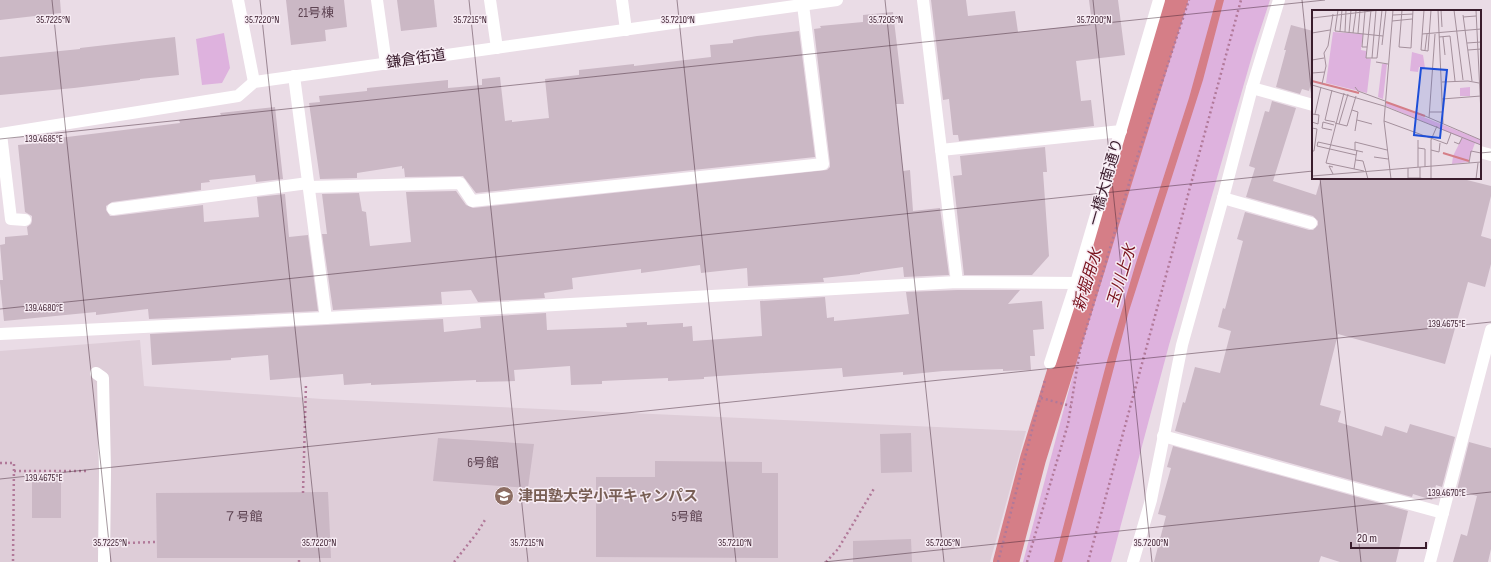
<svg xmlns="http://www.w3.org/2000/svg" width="1491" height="562" font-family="'Sofia Sans Condensed','Noto Sans JP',sans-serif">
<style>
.built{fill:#decdd8}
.green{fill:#deb2de}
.water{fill:#d57e87}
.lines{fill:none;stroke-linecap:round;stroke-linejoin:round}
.canal{stroke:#d57e87;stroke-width:26}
.building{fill:#cbb8c5}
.path{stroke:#b17999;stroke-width:2.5;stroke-dasharray:2 3;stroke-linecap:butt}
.minor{stroke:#fff;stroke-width:12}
.ticks{fill:none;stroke:#3a1d2d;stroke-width:1;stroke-opacity:0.45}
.labels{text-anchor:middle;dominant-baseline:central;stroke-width:3;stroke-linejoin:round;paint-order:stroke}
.number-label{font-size:13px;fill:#5e4453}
.street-label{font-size:15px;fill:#3a1d2d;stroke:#f7ecf4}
.education-label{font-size:15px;font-weight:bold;fill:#785e54;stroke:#f7ecf4;text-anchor:start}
.water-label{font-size:16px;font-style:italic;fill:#7a131d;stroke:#f7ecf4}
.inset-river{fill:none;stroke:#d57e87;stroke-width:2}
.inset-road{fill:none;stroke:#a4909c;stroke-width:1}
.view{fill:#1d4ed8;fill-opacity:0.15;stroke:#1d4ed8;stroke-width:2}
.inset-edge{fill:none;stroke:#3a1d2d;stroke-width:2}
.ticks-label{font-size:10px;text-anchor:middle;fill:#3a1d2d;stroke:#f7ecf4;stroke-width:3;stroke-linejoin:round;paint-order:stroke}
</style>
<rect width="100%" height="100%" fill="#eadce6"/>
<path class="built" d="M140 340 144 386 322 399 1026 431 990 562H0V351Z"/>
<g class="green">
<path d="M1173 0H1270L1254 49 1169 345 1111 562H1023Z"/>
<path d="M224 33 230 68 222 83 202 85 196 39Z"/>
</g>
<path class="water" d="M1216 0H1224L1203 80 1129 311 1062 562H1054L1107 361 1135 266 1189 98Z"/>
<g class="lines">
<path class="canal" d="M1006 562 1033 459 1175 0"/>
</g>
<g class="building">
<path d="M0 0H60L61 13 0 20Z"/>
<path d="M286 0H344L347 27 325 30 326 41 291 45Z"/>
<path d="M397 0H434L437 27 401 31Z"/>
<path d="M931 0H966L968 16 1015 11 1018 32 1092 24 1089 0H1118L1125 55 1076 61 1081 101 1091 100 1094 126 959 141 958 135H953L949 99 943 100Z"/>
<path d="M893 12 904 104H896L903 171 910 170 913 211 940 208 949 275 904 277 903 267 860 273V274L823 278 824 282 748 286 747 268 701 273 700 265 641 273V269L572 278 573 289 544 293 545 298 478 302 471 290 441 292 442 304 333 310 322 234H327L322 194 359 193 362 211 366 212 370 246 411 242 406 192 456 191 466 205 473 208 827 170 830 167V163L814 29 821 28 820 26 863 22V15Z"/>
<path d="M1291 25 1313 31V75L1309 91 1302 89 1300 94 1276 87 1286 50H1284Z"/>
<path d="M799 31 815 157 476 193 463 176 405 177 404 168 402 169V166L357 173V178L320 179 309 103 320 102 319 96 367 91V88L448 80V88L482 85V79L500 77 505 121 512 120V122L549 118 545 79 579 75V70L634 64V66L711 57 710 45 733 43V40L757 36Z"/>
<path d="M175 37 179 75 140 79V80L74 88 0 95V57L80 49V48Z"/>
<path d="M1272 101 1296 108 1273 181 1316 195 1321 178H1459L1491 186V196L1481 236 1491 239V264L1485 287 1468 282 1445 364 1338 334 1320 405 1341 411 1338 422 1382 436 1385 426 1407 433 1410 424 1455 437 1442 487 1436 485 1432 500 1413 494 1412 497 1175 431 1183 402 1185 403 1195 367 1220 373 1231 331 1218 327 1223 308 1225 309 1243 241 1237 239 1245 212 1309 230H1313L1318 225V221L1313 216 1246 197 1255 168 1249 166 1265 111 1269 112Z"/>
<path d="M275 107 283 179 256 182 255 175 209 180 210 182 201 183V190L112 202 106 206V210L110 216H114L203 205 204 222 259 217 257 197 285 194 289 237 308 235 318 311 149 319 148 309 96 315V312L4 321 0 283V280H3L0 245 5 244V237L28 235 27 227 31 224 32 221V216L25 212 18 145 60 141 59 138 180 123 179 120 221 115 220 113Z"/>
<path d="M1045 147 1047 172H1043L1049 256 1032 275H964L953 176 962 175 960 156Z"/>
<path d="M957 290H1020L1008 304 1042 301 1044 329 1033 330 1035 356H1030L1031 370 1003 371V369L943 371 903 375V372L843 377 842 368 704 377V379L668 381V378L602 381V384L571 385 570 366 514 370 515 381 476 382V380L371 385V383L344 385 343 374 270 380 268 355 231 358V360L152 365 150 334 443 319 444 332 481 328 480 317 546 313 547 330 627 327 626 323 647 322V325L683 323V327L692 326 693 341 762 336 760 301 825 297 827 318 834 317V321L909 314 906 292Z"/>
<path d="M911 433 912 472 881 473 880 434Z"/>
<path d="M438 438 534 444 528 488 433 481Z"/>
<path d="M1469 442 1491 448V549L1488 562H1453L1461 534 1467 536 1477 496 1457 490Z"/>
<path d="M1173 446 1408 511 1396 562H1340L1321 556 1319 562H1154L1166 516 1158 514 1171 468 1167 467Z"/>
<path d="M655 461 762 462V473H778V558L596 557V477H655Z"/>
<rect x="32" y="477" width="29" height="41"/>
<path d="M328 492 331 558H157L156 493Z"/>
<path d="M911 539 912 562H853V541Z"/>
</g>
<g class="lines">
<g class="path">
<path d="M1041 398 1071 406"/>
<path d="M0 463H14L13 562"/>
<path d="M14 471H87"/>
<path d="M303 493 306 383"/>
<path d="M123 543 157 542"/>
<path d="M299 562V559"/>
<path d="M454 562 477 533 485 520"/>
<path d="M826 562 838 549 875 487"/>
<path d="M998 562 1045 380"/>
<path d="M1027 562 1068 424 1080 350 1133 170 1189 0"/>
<path d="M1088 562 1241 0"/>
</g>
<g class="minor">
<path d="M238 0 254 82"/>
<path d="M377 0 386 64"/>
<path d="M490 0 497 48"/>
<path d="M622 0 626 30"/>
<path d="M923 0 957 282"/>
<path d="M294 76 326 318"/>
<path d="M1252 88 1313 105"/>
<path d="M0 134 238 96 254 82 837 0"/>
<path d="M1 134 11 219 25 220"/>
<path d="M941 150 1121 131"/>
<path d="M1480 152 1491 155"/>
<path d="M309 187 460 183 472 201 823 164 803 5"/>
<path d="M1223 198 1311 223"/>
<path d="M113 209 308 183"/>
<path d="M0 334 326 318 957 282 1076 283"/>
<path d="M1050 363 1076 283 1159 0"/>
<path d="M96 373 103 378 105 471 104 562"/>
<path d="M1163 436 1443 513"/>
<path d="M1133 562 1151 500 1182 345 1223 198 1252 88 1279 0"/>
<path d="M1430 562 1491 330"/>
</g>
</g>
<path class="ticks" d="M52 0 111 562M260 0 320 562M469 0 528 562M677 0 736 562M885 0 944 562M1093 0 1152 562M1302 0 1313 108M0 139 1325 0M1480 153 1491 152M1320 178 1361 562M0 309 1313 171M0 479 1491 322M824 562 1491 492"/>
<defs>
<symbol id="university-disc" viewBox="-11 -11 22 22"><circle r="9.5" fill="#8d6e63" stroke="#f7ecf4"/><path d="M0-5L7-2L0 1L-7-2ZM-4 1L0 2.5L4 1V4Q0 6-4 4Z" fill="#fff"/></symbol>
</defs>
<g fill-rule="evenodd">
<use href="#university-disc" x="493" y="485" width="22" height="22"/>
</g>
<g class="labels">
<g class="number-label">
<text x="316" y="13">21号棟</text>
<text x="483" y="463">6号館</text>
<text x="243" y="517">７号館</text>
<text x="687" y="517">5号館</text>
</g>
<g class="street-label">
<text transform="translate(416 59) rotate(-8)">鎌倉街道</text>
<text transform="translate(1106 182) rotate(-74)">一橋大南通り</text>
</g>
<g class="education-label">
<text x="518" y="496">津田塾大学小平キャンパス</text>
</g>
<g class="water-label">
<text transform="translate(1122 276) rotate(-73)">玉川上水</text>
<text transform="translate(1088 280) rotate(-73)">新堀用水</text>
</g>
</g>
<g transform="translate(1312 10)">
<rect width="169" height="169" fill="#eadce6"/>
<path d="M21 22 51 24 49 40 54 41V48L59 49 55 83 14 73ZM100 42 111 45 113 58 107 57 106 62 98 61ZM70 54H75L71 89 66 87ZM158 77V86H148V78ZM74 92 169 130V135L163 133 156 152 140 154 141 146 150 128 74 96Z" fill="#deb2de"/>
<path class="inset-river" d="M0 71 47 83M74 92 113 106M131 143 157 151"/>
<path class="inset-road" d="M26 0 23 21 71 26M59 0 54 48H65L70 0M90 0 87 37 99 38 101 0M112 0 109 40 116 41 119 0M126 0 131 113M129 0 130 17M142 0 151 70M164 0 169 104M53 1 50 37H55M81 5 101 4M151 5 160 71M151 7 164 6M0 8 68 0M80 11 100 9M28 21 30 0M33 22 34 0M0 23 18 20M37 23 39 0M41 23 44 1M46 23 48 0M110 24 169 19M127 27 138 26 143 71M131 27 133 45M155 33 169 32M70 35 74 0M113 40 115 24M156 40 169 39M60 48 64 0M0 50 12 48M64 52 76 54M0 63 13 62M130 72 156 71 167 73M10 74 14 56 12 43 16 36 21 4M0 75 72 96 169 135M43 77 46 81 73 91M20 80 13 110 23 112M32 83 14 153 52 161M130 89 169 86M40 100 46 102 43 121M117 102H131M0 104 7 105 6 114 0 112M3 104 9 77M113 106 169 130M117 108 123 24M45 110 60 114M72 111 135 134 139 123M23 113 35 116 44 86M27 114 36 84M0 118 5 119 2 141H0M20 120 10 118 11 112 22 115M106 130V157M142 132 147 134 150 128M106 138 113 139V157M43 140V132L75 140M119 140 127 142 128 133M44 145 5 136 6 132 51 142M62 147 76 149M44 150 51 151 56 169M157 153 159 141 169 143M108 157V168L112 169M96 158V168H108M42 159 45 140M21 164 17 156 21 157M0 166 169 152M79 169 72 111 81 0M119 169V130L125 116M164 169 166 153"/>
<path class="view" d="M109 58 135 60 128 128 102 125Z"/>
<rect width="169" height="169" class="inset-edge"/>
</g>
<g class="ticks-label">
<text x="53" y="23">35.7225°N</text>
<text x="262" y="23">35.7220°N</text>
<text x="470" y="23">35.7215°N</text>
<text x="678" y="23">35.7210°N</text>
<text x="886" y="23">35.7205°N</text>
<text x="1094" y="23">35.7200°N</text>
<text x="44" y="142">139.4685°E</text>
<text x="44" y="311">139.4680°E</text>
<text x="1447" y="327">139.4675°E</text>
<text x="44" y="481">139.4675°E</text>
<text x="1447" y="496">139.4670°E</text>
<text x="110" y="546">35.7225°N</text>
<text x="319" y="546">35.7220°N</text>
<text x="527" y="546">35.7215°N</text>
<text x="735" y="546">35.7210°N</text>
<text x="943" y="546">35.7205°N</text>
<text x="1151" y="546">35.7200°N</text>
</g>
<path d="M1351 542v6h75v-6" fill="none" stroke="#3a1d2d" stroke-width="2"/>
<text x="1357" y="542" font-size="12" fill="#3a1d2d" stroke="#f7ecf4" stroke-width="3" paint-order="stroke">20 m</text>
</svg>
